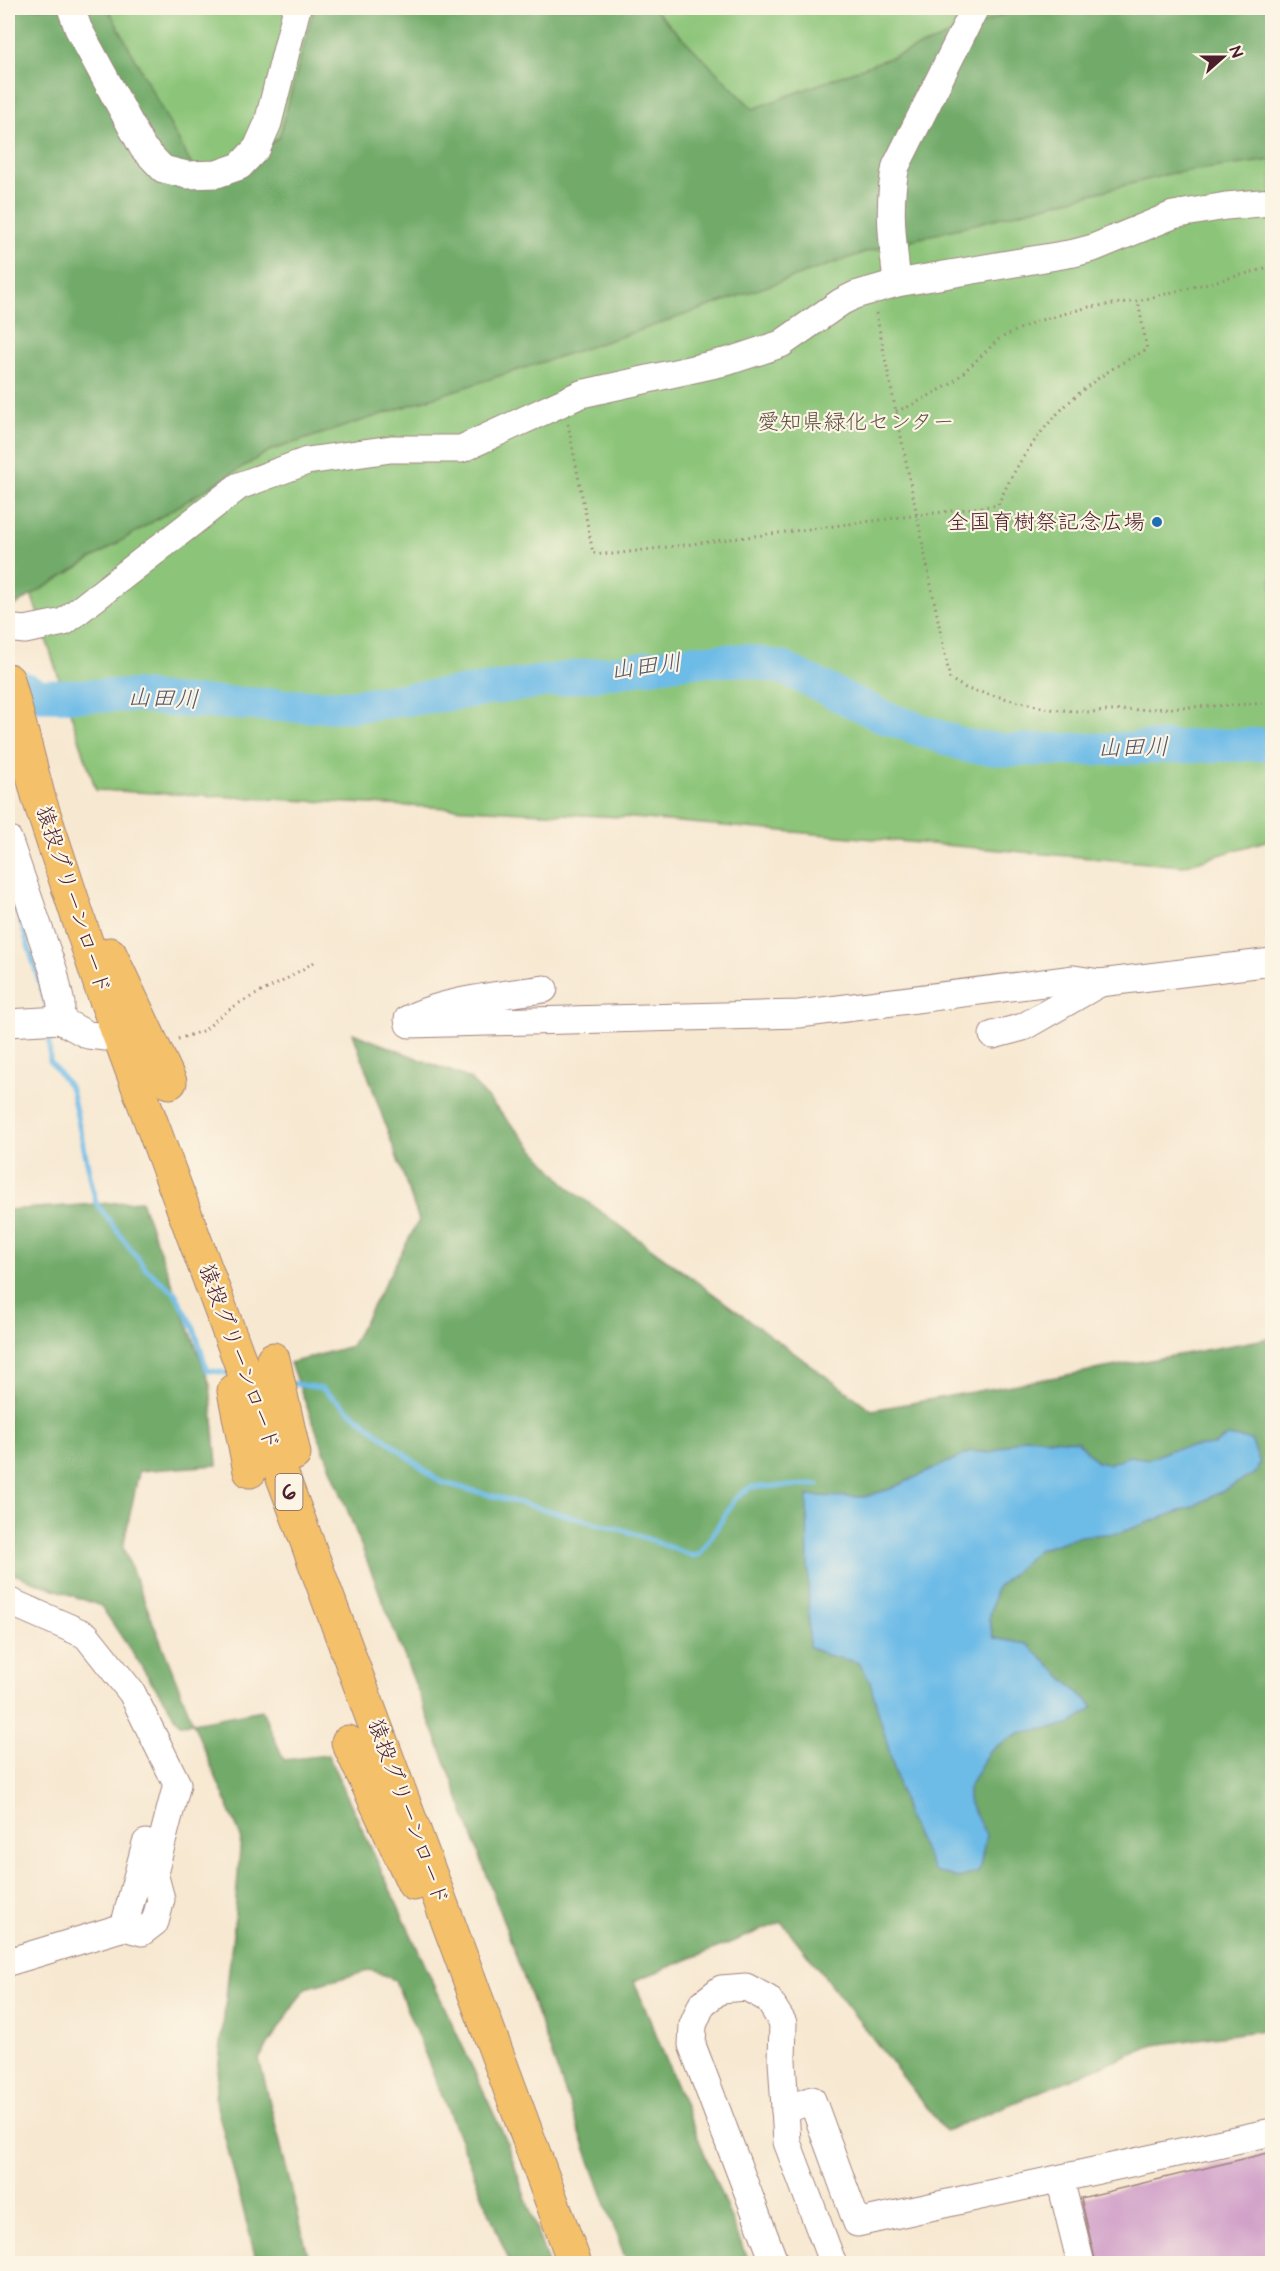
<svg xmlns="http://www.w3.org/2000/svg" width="1280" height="2271" font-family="'Architects Daughter','Klee One',sans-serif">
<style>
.green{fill:#8cc579;stroke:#6b7252;stroke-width:1.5}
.forest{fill:#71aa69;stroke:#5e644a;stroke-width:1.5}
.water{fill:#6dbbe7;stroke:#5c6d89;stroke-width:1.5}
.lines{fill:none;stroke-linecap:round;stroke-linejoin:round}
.stream{stroke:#6dbbe7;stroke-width:5}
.river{stroke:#6dbbe7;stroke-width:33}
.building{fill:#d1a1c9}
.minor-casing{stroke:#a0847e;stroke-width:29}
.major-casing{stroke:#a0847e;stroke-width:35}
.path{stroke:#a0847e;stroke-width:3;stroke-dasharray:1.5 4.5;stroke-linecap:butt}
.minor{stroke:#fff;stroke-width:27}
.major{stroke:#f4c16a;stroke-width:33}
.poi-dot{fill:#1f6fb2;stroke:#fcf5e5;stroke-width:2}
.labels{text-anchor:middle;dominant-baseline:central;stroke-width:4.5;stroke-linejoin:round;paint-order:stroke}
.shield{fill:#fcf5e5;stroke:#7f5f63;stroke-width:1.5}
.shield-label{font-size:21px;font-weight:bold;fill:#4a1f2b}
.park-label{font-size:22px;fill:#5e5142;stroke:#fcf5e5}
.poi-label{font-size:22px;fill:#4a1f2b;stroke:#fcf5e5;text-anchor:end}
.street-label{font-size:22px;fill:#4a1f2b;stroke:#fcf5e5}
.water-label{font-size:24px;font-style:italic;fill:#56566d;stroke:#fcf5e5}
</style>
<rect width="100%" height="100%" fill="#fcf5e5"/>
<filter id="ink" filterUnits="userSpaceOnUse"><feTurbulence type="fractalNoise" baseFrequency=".0167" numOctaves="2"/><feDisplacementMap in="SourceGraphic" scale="12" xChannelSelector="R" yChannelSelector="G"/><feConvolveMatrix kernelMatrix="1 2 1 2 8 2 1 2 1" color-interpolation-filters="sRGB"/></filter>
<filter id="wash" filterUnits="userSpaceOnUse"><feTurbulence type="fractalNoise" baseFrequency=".008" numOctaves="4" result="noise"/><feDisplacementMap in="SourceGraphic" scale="24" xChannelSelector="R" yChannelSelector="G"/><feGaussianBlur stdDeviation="1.35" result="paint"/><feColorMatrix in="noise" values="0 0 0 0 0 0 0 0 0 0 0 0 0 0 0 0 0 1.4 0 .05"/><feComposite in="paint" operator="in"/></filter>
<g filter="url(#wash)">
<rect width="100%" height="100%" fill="#f7e8d1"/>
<path class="green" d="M15 8H1272V839L1183 866 622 817 96 790 22 566 8 160Z"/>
<g class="forest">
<path d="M16 8H108L201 183 279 138 314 8H653L753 109 996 18 1016 8H1272V160L1173 173 869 251 641 330 269 451 9 609 8 592V62Z"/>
<path d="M353 1033 470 1079 570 1189 872 1410 1272 1338V2029L1154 2045 945 2131 782 1922 634 1981 749 2263H627L449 1771 290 1363 351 1346 419 1220Z"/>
<path d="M141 1201 210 1384 217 1465 139 1471 123 1547 193 1723 262 1710 284 1760 328 1755 505 2138 548 2263H510L395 1980 372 1970 305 1988 259 2059 310 2263H257L215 2099 234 1924 241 1837 193 1723 180 1724 101 1606 8 1572V1210Z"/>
</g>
<path class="water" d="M1228 1436 1251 1440 1260 1463 1256 1473 1194 1506 1119 1533 1081 1536 1038 1550 996 1589 989 1621 994 1638 1027 1644 1094 1707 1070 1725 1019 1733 989 1751 968 1789V1800L986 1835 979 1872 958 1878 934 1871 908 1819 870 1682 859 1663 824 1654 809 1646 807 1496 864 1497 890 1489 972 1451 990 1453 1026 1437 1077 1441 1097 1462 1108 1464 1129 1456 1149 1459 1173 1449 1214 1445Z"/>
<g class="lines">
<g class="stream">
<path d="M8 886 20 919 49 1013"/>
<path d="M49 1028 50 1061 71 1089 96 1203 146 1269 175 1293 194 1328 207 1370 232 1374"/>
<path d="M289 1383 321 1388 440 1482 627 1531 693 1556 700 1554 736 1498 746 1490 752 1487 818 1485"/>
</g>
<path class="river" d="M8 682 40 695 138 696 174 701 296 706H350L461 693 689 661 743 660 783 668 884 717 967 746 1007 750 1104 749 1272 744"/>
</g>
<g id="blocks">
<path class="building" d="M1272 2152V2264H1096L1081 2198Z"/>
</g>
</g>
<g filter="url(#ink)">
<use href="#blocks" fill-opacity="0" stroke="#a0847e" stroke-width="1.5"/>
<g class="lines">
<defs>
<g id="minor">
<path d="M71 8 78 28 143 148 163 169 187 175 217 174 240 166 257 148 268 123 297 8"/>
<path d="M897 283C893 243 887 205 896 166L975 8"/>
<path d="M15 629 25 630 64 622 239 486 307 461 391 449H461L581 394 729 361 781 344 841 302 855 295 897 283 1074 253 1093 248 1173 215 1226 206 1272 202"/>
<path d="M8 839 54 972 61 1004 60 1020"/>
<path d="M544 989C502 995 445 1000 408 1019L409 1024 799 1014 1074 979 1100 983 1272 962"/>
<path d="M8 1023 60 1020 88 1035 106 1037"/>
<path d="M993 1035 1023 1027 1100 983"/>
<path d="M8 1601 86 1635 132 1693 177 1784 154 1873 161 1899 155 1922 142 1932 124 1927 8 1962"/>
<path d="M124 1927 146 1843"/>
<path d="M785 2110 812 2100 857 2223 1272 2132"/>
<path d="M1060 2179 1081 2264"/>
<path d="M775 2264 692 2045 693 2025 702 2004 721 1989 746 1987 768 1999 783 2023 782 2060 787 2142 833 2264"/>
</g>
<g id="major">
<path d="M8 680 39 799 101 987 575 2264"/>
<path d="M110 954 170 1082"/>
<path d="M273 1359 294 1454"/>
<path d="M234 1391 250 1471"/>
<path d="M348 1742 414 1884"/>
</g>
</defs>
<use href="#minor" class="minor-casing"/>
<use href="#major" class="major-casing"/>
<g class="path">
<path d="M876 313 950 679 967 689 1049 709 1089 712 1272 703"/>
<path d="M896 411 910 406 951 384 999 339 1034 322 1089 307 1138 301 1272 267"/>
<path d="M568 424 593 553 613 554 998 505C1028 435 1078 382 1147 350L1138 301"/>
<path d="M178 1039 205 1030 221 1015 241 1002 283 981 316 961"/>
</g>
<use href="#minor" class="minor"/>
<use href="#major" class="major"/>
</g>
</g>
<circle class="poi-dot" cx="1157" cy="522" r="6"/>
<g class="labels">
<rect class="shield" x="275.5" y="1474" width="27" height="36" rx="4.5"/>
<g class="shield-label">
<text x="289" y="1492">6</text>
</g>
<g class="park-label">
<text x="856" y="422">愛知県緑化センター</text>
</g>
<g class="poi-label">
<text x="1145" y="522">全国育樹祭記念広場</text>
</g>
<g class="street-label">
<text transform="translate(73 900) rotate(72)">猿投グリーンロード</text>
<text transform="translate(239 1357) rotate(70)">猿投グリーンロード</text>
<text transform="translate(408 1812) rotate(70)">猿投グリーンロード</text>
</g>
<g class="water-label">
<text transform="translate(646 667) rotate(-7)">山田川</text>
<text transform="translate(163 699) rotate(2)">山田川</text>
<text transform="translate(1133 748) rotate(-1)">山田川</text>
</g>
</g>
<rect width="1280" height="2271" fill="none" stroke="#fcf5e5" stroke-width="30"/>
<g transform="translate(1223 57) rotate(69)" stroke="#fcf5e5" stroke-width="4.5" paint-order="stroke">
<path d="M0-4.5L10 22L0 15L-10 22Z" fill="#4a1f2b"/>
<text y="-9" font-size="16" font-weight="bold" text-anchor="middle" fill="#4a1f2b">N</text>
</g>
</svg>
